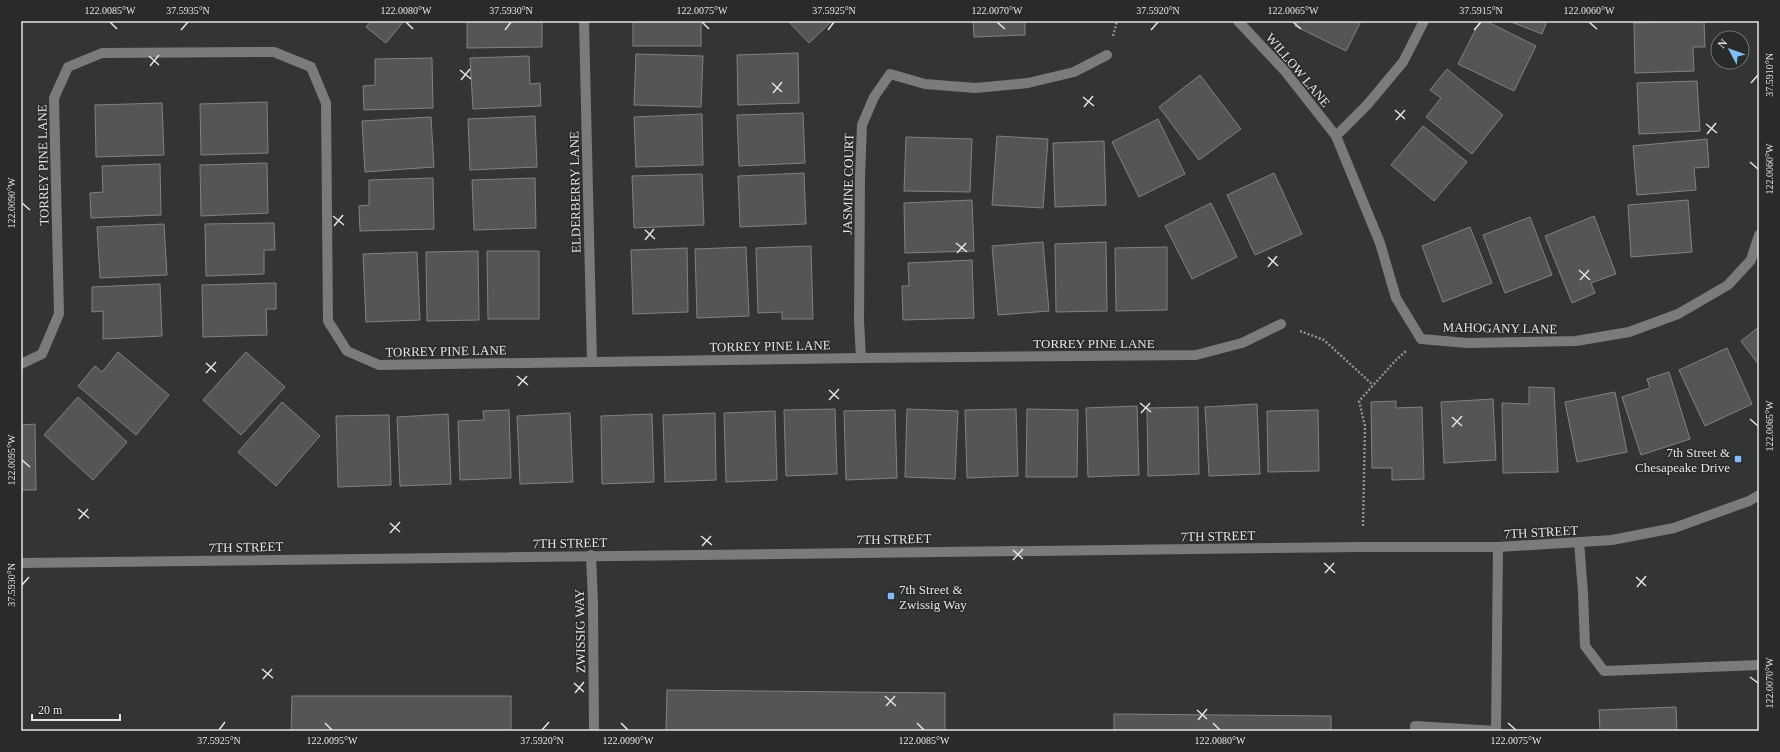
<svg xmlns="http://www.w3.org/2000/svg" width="1780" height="752" font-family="Georgia,serif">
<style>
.building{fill:#535654;stroke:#7f8381}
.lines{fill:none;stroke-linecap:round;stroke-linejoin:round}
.path{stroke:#909290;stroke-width:2.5;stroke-dasharray:2 2;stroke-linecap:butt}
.minor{stroke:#7b7b7a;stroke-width:10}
.ticks{fill:none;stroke:#e2e3e2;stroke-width:1.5}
.poi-dot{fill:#83bcfb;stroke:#292b28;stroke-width:1.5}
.labels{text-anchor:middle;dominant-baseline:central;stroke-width:3;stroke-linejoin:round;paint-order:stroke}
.street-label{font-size:13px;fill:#e2e3e2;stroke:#292b28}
.poi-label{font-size:13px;fill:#e2e3e2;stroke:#292b28;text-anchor:end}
.neatline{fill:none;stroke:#e2e3e2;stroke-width:1.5}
.ticks-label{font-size:10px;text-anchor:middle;fill:#e2e3e2}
</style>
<rect width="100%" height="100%" fill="#333532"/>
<g class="building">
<path d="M371 21H404L386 43 366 27Z"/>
<path d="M467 21H542V47L467 48Z"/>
<rect x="633" y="21" width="68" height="25"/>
<path d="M788 21H832L809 43Z"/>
<path d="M973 21H1025V35L974 37Z"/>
<path d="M1298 21H1361L1346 51 1295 26Z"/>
<path d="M1480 21H1486L1536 46 1514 91 1458 64Z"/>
<path d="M1509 21H1547L1542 34Z"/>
<path d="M1704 21 1705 47H1693L1694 71 1635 73 1634 23Z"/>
<path d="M798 53 799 103 738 105 737 55Z"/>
<path d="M636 54 703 56 701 107 634 105Z"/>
<path d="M529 56 530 84 540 83 541 106 473 109 470 58Z"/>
<path d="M432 58 433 108 364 110 363 86 375 85V59Z"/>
<path d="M1447 69 1503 115 1472 154 1426 117 1441 98 1430 90Z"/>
<path d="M1200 75 1241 129 1199 160 1159 107Z"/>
<path d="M1697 81 1700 131 1639 134 1637 83Z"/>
<path d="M267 102 268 153 201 155 200 104Z"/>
<path d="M162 103 164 155 96 157 95 105Z"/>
<path d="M803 113 805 163 739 166 737 115Z"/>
<path d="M702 114 703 165 636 167 634 117Z"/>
<path d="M535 116 537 167 470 170 468 119Z"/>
<path d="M431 117 434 167 365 172 362 121Z"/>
<path d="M1158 119 1185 174 1139 197 1112 142Z"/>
<path d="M1423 126 1467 162 1434 201 1391 165Z"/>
<path d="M997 136 1048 139 1043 208 992 205Z"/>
<path d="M906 137 972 139 970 192 904 191Z"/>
<path d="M1707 139 1709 167 1694 168 1696 190 1637 195 1633 146Z"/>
<path d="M1104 141 1106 205 1055 207 1053 143Z"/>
<path d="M267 163 268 213 201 216 200 165Z"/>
<path d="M160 164 161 215 91 218 90 193 103 192 102 166Z"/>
<path d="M804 173 806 224 740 227 738 176Z"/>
<path d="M1274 173 1302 234 1255 255 1227 195Z"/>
<path d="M702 174 704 225 634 228 632 176Z"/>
<path d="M433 178 434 229 360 231 359 206 369 205V180Z"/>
<path d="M535 178 536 228 474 230 472 180Z"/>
<path d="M972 200 974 251 905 253 904 203Z"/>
<path d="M1688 200 1692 252 1631 257 1628 205Z"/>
<path d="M1211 203 1237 257 1192 279 1165 226Z"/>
<path d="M1594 216 1616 274 1591 283 1595 293 1572 303 1545 236Z"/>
<path d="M1530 217 1552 275 1505 293 1483 235Z"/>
<path d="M274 223 275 250H264V274L206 276 205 224Z"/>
<path d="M164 224 167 275 100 278 97 227Z"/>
<path d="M1470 227 1492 283 1443 302 1422 246Z"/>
<path d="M1043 242 1049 311 998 315 992 246Z"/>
<path d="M1106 242 1107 311 1056 312 1055 244Z"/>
<path d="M811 246 813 319H782V312L758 313 756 248Z"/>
<path d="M746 247 749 316 697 318 695 249Z"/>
<path d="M1167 247V310L1116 311 1115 248Z"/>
<path d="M687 248 688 312 633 314 631 250Z"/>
<path d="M478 251 479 320 427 321 426 252Z"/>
<path d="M487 251H539V319H488Z"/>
<path d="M417 252 420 320 366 322 363 254Z"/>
<path d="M972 260 974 318 903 320 902 286H909L908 263Z"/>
<path d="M276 283V309H266L267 335 203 337 202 285Z"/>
<path d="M160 284 162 336 103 339V311L92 312V287Z"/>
<path d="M1759 327V365L1741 341Z"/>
<path d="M1727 348 1752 404 1705 426 1679 370Z"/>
<path d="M118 352 169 395 136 435 78 386 95 366 102 372Z"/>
<path d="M246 352 285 387 241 435 203 400Z"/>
<path d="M1669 372 1690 439 1641 455 1622 397 1650 388 1647 379Z"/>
<path d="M1529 387 1554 388 1558 472 1503 473 1502 403 1529 404Z"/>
<path d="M1615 392 1627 452 1577 462 1565 402Z"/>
<path d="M78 397 127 442 93 480 44 435Z"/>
<path d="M1493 399 1496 460 1444 463 1441 402Z"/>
<path d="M1396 401V408L1422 407 1424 479 1392 480V468H1372L1371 402Z"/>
<path d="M282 402 320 436 276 486 238 452Z"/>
<path d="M1257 404 1260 474 1209 476 1205 407Z"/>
<path d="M1137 406 1139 475 1088 477 1086 408Z"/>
<path d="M1198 407 1199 474 1148 476 1147 408Z"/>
<path d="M835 409 837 474 786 476 784 410Z"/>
<path d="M907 409 958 411 955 479 905 477Z"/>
<path d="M1016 409 1018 476 967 478 965 410Z"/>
<path d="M1027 409 1078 410 1077 477H1026Z"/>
<path d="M509 410 511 478 460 480 458 421 484 420 483 411Z"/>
<path d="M895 410 897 478 846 480 844 411Z"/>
<path d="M1318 410 1319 471 1268 472 1267 411Z"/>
<path d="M775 411 777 480 726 482 724 413Z"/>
<path d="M570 413 573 482 520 484 517 416Z"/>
<path d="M715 413 716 480 665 482 663 415Z"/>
<path d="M448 414 451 484 400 486 397 417Z"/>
<path d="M652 414 654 482 602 484 601 416Z"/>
<path d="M389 415 391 485 338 487 336 416Z"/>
<path d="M35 424 36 490H21V425Z"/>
<path d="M667 690 945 693V731H666Z"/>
<path d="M292 696H511V731H291Z"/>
<path d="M1676 707 1677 731H1600L1599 710Z"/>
<path d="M1114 714 1331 716V731H1114Z"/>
</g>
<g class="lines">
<g class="path">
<path d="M1113 36 1117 21"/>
<path d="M1300 331 1324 340 1373 385"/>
<path d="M1363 526 1365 426 1359 401 1395 361 1406 351"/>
</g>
<g class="minor">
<path d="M584 21 592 362"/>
<path d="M1238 21 1284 70 1336 136 1380 243 1396 298 1421 339 1467 343 1576 341 1629 332 1678 314 1728 285 1751 260 1759 235"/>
<path d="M1336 136 1367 105 1403 62 1424 21"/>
<path d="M861 358 859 321 860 177 862 125 874 97 890 74 925 84 975 88 1028 83 1074 72 1107 55"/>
<path d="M21 364 42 354 59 314 54 98 68 67 102 53 274 52 311 67 326 103 328 321 347 351 379 365 861 358 1196 355 1242 343 1281 324"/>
<path d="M1579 542 1583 593 1585 646 1604 671 1759 665"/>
<path d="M591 555 593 602 594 731"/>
<path d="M21 563 1363 547H1498L1612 540 1674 528 1749 501 1759 495"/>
<path d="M1415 731V726L1496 731"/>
<path d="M1496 731 1498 547"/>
</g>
</g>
<path class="ticks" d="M110 22 117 29M406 22 413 29M702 22 709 29M997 22 1005 29M1293 22 1301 29M1589 22 1597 29M181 30 188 22M505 30 511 22M828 30 834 22M1151 30 1158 22M1474 30 1481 22M149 56 159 65M150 66 159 55M460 70 471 79M461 80 470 69M772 83 782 92M1751 83 1758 75M773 93 782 82M1083 97 1094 106M1084 107 1093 96M1395 110 1405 119M1396 120 1405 110M1706 124 1717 133M1707 134 1716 123M1750 162 1758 169M22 203 30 210M333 216 344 225M334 226 343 215M645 230 655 239M645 240 654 229M956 243 967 252M957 253 966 243M1268 257 1278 266M1268 267 1277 256M1579 270 1590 280M1580 280 1589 270M206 363 216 372M206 373 216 362M517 376 528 385M518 386 527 376M829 390 839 399M829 400 839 389M1140 403 1151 412M1141 413 1150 403M1452 417 1462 426M1750 419 1758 426M1452 427 1462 416M22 460 30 467M78 509 89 518M79 519 88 509M390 523 400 532M390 533 400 522M701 536 712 545M702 546 711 536M1013 550 1023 559M1013 560 1023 549M1324 563 1335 573M1325 573 1334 563M1636 577 1646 586M22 585 29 577M1637 587 1646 576M262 669 273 678M1750 677 1758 683M263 679 272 669M574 683 584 692M575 693 584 682M885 696 896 706M886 706 895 696M1197 710 1207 719M1198 720 1207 709M325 723 332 730M621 723 628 730M917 723 924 730M1213 723 1220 730M1508 723 1516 730M219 730 225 722M542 730 549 722"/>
<g class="poi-dot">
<rect x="1734" y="455" width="8" height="8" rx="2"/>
<rect x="887" y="592" width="8" height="8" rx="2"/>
</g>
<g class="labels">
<g class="street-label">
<text transform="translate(1298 70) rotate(50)">WILLOW LANE</text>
<text transform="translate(43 165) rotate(-91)">TORREY PINE LANE</text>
<text transform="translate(848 184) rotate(-89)">JASMINE COURT</text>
<text transform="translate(575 192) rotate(-91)">ELDERBERRY LANE</text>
<text transform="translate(1500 328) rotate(1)">MAHOGANY LANE</text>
<text x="1094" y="343">TORREY PINE LANE</text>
<text transform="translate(770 346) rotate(-1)">TORREY PINE LANE</text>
<text transform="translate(446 351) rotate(-1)">TORREY PINE LANE</text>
<text transform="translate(1541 532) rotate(-3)">7TH STREET</text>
<text transform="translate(1218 536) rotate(-1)">7TH STREET</text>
<text transform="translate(894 539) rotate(-1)">7TH STREET</text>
<text transform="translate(570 543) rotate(-1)">7TH STREET</text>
<text transform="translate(246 547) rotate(-1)">7TH STREET</text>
<text transform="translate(580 631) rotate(-91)">ZWISSIG WAY</text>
</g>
<g class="poi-label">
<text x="1730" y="452">7th Street &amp;<tspan x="1730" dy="15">Chesapeake Drive</tspan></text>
<text x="899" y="589" text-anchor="start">7th Street &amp;<tspan x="899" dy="15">Zwissig Way</tspan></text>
</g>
</g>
<rect width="1780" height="752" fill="none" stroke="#292b28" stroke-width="44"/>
<g transform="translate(1730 50) rotate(311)"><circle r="19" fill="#292b28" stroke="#737572"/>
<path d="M0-3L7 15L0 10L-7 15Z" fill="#83bcfb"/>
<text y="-6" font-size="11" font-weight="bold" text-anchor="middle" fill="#e2e3e2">N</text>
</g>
<path d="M32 714v6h88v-6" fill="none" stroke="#e2e3e2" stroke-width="2"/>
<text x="38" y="714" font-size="12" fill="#e2e3e2" stroke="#292b28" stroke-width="3" paint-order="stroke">20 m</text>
<rect x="22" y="22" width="1736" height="708" class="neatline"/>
<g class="ticks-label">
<text x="110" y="14">122.0085°W</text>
<text x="188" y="14">37.5935°N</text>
<text x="406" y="14">122.0080°W</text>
<text x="511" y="14">37.5930°N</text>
<text x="702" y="14">122.0075°W</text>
<text x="834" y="14">37.5925°N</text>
<text x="997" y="14">122.0070°W</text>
<text x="1158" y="14">37.5920°N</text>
<text x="1293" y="14">122.0065°W</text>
<text x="1481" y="14">37.5915°N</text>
<text x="1589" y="14">122.0060°W</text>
<text transform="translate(1769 75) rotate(-90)" y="4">37.5910°N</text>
<text transform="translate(1769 169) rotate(-90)" y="4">122.0060°W</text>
<text transform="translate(11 203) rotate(-90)" y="4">122.0090°W</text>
<text transform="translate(1769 426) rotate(-90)" y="4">122.0065°W</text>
<text transform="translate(11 460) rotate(-90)" y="4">122.0095°W</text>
<text transform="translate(11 585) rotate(-90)" y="4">37.5930°N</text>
<text transform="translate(1769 683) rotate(-90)" y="4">122.0070°W</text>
<text x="219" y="744">37.5925°N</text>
<text x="332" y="744">122.0095°W</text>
<text x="542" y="744">37.5920°N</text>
<text x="628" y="744">122.0090°W</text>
<text x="924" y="744">122.0085°W</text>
<text x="1220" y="744">122.0080°W</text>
<text x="1516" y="744">122.0075°W</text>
</g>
</svg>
